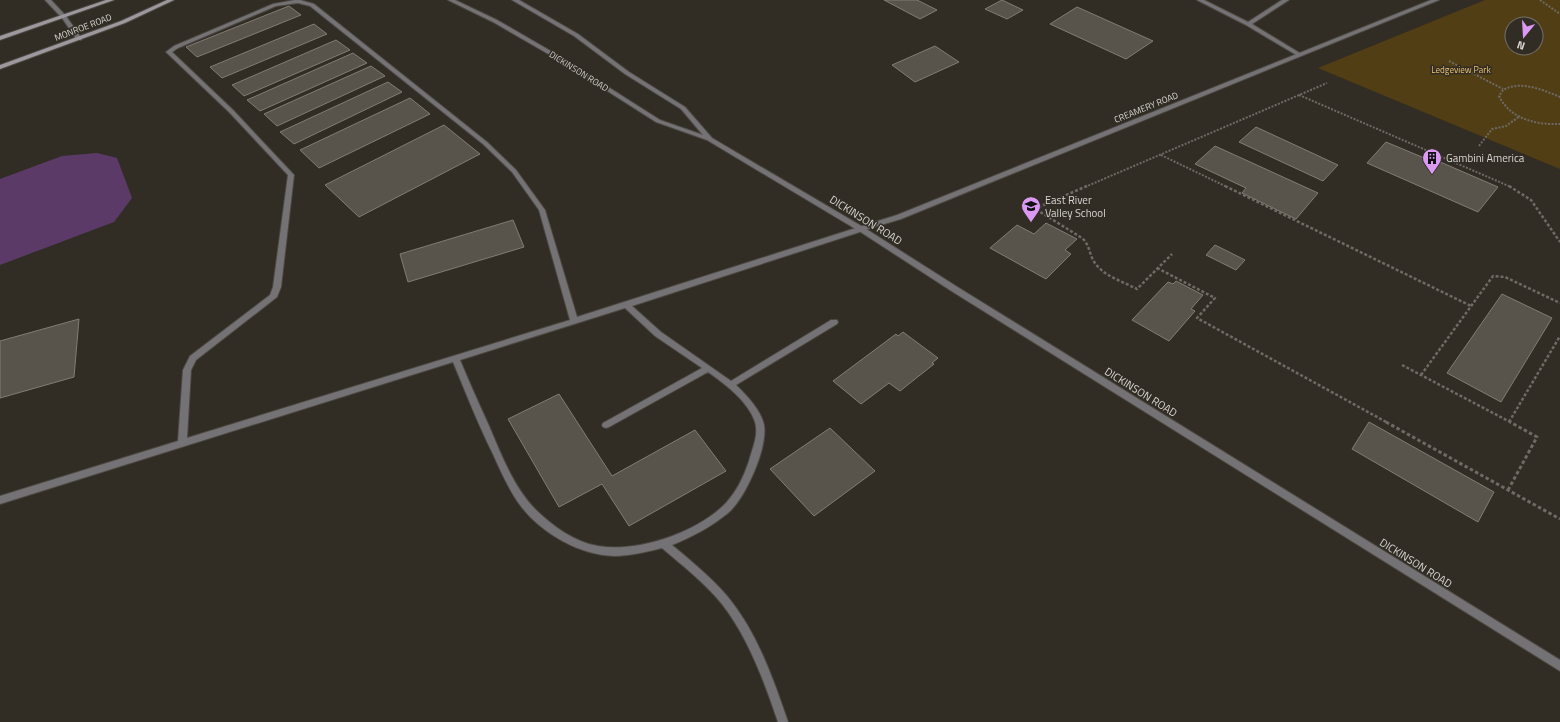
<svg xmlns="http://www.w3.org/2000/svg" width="1560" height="722" font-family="'Titillium Web',sans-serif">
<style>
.green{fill:#523e15;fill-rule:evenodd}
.water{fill:#5c3a68}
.building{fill:#58534b;stroke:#827d74}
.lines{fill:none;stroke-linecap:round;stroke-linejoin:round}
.service-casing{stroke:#4c4841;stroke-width:2}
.minor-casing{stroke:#4c4841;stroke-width:2}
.tertiary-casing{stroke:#4c4841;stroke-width:2}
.secondary-casing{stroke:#4c4841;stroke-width:2}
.path-far2{stroke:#6e6a64;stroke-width:2;stroke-dasharray:2 1.5;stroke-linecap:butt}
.path-far1{stroke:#6e6a64;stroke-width:2.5;stroke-dasharray:3 2;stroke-linecap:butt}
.path{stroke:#6e6a64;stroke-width:3;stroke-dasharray:3.5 2.5;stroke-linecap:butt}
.service{fill:#747275;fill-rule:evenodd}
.minor{fill:#747275;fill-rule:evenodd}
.tertiary{fill:#747275;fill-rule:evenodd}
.secondary{fill:#9c989e;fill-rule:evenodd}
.labels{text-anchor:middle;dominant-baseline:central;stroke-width:3;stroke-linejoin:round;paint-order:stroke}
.far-street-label{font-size:9px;fill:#d9d6d2;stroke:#312d25}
.far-park-label{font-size:9px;fill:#eec26e;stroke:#312d25}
.poi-label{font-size:11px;fill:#d9d6d2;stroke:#312d25;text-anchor:start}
.street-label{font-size:11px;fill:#d9d6d2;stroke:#312d25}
</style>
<rect width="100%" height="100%" fill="#312d25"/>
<path class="green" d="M1485 0H1560V169L1318 68ZM1512 24H1536V48H1512Z"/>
<path class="water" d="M97 153 117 158 132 198 114 222 0 265V179L62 156Z"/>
<g class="building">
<path d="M884 0H917L937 10 920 19Z"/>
<path d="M1002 0 1023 10 1007 19 985 9Z"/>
<path d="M289 6 301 15 197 57 186 47Z"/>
<path d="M1077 7 1153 41 1126 59 1050 24Z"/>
<path d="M314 24 327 34 222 78 210 67Z"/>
<path d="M336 40 350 50 244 96 232 85Z"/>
<path d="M935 46 959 62 915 82 892 65Z"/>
<path d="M353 53 367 63 260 111 247 100Z"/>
<path d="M371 66 385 76 277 126 264 114Z"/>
<path d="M388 82 402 92 294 144 280 132Z"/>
<path d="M410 98 430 114 319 168 300 150Z"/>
<path d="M444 125 480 154 359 217 325 185Z"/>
<path d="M1256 127 1338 165 1323 181 1239 142Z"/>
<path d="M1386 142 1429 160 1431 158 1498 187 1478 212 1367 163Z"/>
<path d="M1215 146 1318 193 1296 219 1242 193 1246 188 1195 164Z"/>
<path d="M513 220 524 247 408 282 400 254Z"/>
<path d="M1046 223 1077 239 1065 250 1071 254 1046 279 990 248 1017 225 1034 234Z"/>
<path d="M1215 245 1245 260 1236 270 1206 255Z"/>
<path d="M1176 281 1203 295 1191 309 1195 311 1169 341 1132 320 1168 282 1173 284Z"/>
<path d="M1502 294 1552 318 1501 402 1447 373Z"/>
<path d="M79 319 74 377 0 398V341Z"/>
<path d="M903 332 938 358 932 363 934 364 900 391 889 383 861 404 833 381 896 334 898 336Z"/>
<path d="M559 394 612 476 695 430 726 471 629 526 602 484 559 507 508 419Z"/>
<path d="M1369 422 1494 492 1478 522 1352 449Z"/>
<path d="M830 428 875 471 814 516 770 469Z"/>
</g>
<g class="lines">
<defs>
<g id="service">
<path d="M45 0H51L66 16 82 39 81 40H77L62 18Z"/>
<path d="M295 0H300L314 4 487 142 516 170 545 210 577 317 859 227H863L865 229 863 231 632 306 661 332 731 381 831 320H837L838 322 837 324 736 385C747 396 761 410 764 425 768 448 745 499 728 513 711 527 692 537 672 545 691 561 711 577 727 596 757 632 773 678 788 722H778C764 681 749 639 722 604 705 583 683 566 662 548 646 552 630 556 614 556 579 555 541 533 520 505 509 490 501 472 493 454 478 424 466 393 453 362L0 504V496L178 441 183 370 190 356 270 295 273 287 288 175 229 112 166 52 174 46 273 4ZM298 3 310 6 483 144 512 172 539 210 570 320 187 438 191 370 196 360 277 297 281 287 294 175 233 110 172 52 178 48 276 6ZM625 308 655 336 702 368 603 423 602 425 603 427 606 428 609 427 708 372C725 384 748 401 755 422 759 435 752 449 749 461 744 476 737 491 726 503 698 532 638 553 598 546 574 542 551 525 534 508 513 486 501 454 489 426 479 404 469 382 460 360Z"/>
<path d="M1197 0H1204L1248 22 1282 0H1289L1252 24 1303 55 1298 56 1246 25Z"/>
</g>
<path id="minor" d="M1431 0H1439L901 219 861 231 857 229 859 227 897 215Z"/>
<path id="tertiary" d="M448 0H455L497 20 561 57 660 120 703 135 681 109 625 74 574 36 512 0H519L578 34 629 72 685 107 712 138 863 227 959 288 1560 660V671L953 292 859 231 707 140 656 122 557 59 493 22Z"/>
<g id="secondary">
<path d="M106 0H114L0 40V36Z"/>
<path d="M167 0H174L125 23 0 69V65L121 21Z"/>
</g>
</defs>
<use href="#service" class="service-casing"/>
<use href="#minor" class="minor-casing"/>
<use href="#tertiary" class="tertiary-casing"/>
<use href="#secondary" class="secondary-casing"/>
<g class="path-far2">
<path d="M1540 0 1560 14"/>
<path d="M1449 61 1503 89"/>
<path d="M1299 95 1511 187"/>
<path d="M1560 97C1543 90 1521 80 1503 90L1499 96C1510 119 1536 125 1560 124"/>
<path d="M1479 146 1492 129 1506 126 1520 116"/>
<path d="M1161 155 1227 187"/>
<path d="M1085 187 1327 83"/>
</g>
<g class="path-far1">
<path d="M1087 186 1039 207 1037 210 1082 238C1089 244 1089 252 1093 260 1102 276 1122 281 1137 289L1172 254"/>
<path d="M1225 186 1471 306"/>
<path d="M1509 186 1531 200 1560 242"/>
<path d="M1157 268 1215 298 1197 318 1388 423"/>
<path d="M1402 365 1512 423"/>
<path d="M1421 375 1493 276 1505 277 1560 303"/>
<path d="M1509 422 1560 336"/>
</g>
<g class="path">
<path d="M1386 422 1560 519"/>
<path d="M1508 490 1537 437 1510 422"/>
</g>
<use href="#service" class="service"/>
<use href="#minor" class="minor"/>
<use href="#tertiary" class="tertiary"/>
<use href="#secondary" class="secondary"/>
</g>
<defs>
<symbol id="building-pin" viewBox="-11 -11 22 30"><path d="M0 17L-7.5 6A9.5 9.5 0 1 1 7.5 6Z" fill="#dc99f4" stroke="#312d25"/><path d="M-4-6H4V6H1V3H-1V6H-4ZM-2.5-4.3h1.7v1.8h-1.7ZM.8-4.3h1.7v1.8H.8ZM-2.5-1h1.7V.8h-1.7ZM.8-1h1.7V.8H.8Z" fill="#111"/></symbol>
<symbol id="school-pin" viewBox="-11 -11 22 30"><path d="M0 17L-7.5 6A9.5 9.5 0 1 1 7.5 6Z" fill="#dc99f4" stroke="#312d25"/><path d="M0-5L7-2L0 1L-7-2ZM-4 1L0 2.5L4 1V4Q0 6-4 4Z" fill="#111"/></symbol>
</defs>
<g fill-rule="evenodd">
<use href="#building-pin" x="1421" y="147" width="22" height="30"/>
<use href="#school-pin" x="1020" y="195" width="22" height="30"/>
</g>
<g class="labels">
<g class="far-street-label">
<text transform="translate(83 27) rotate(-21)">MONROE ROAD</text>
<text transform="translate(579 71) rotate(32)">DICKINSON ROAD</text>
<text transform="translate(1146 107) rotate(-22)">CREAMERY ROAD</text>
</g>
<g class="far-park-label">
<text x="1461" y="69">Ledgeview Park</text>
</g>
<g class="poi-label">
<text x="1446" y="158">Gambini America</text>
<text x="1045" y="200">East River<tspan x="1045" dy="13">Valley School</tspan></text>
</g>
<g class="street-label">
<text transform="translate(866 220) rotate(32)">DICKINSON ROAD</text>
<text transform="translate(1141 392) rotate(32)">DICKINSON ROAD</text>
<text transform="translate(1416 563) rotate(32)">DICKINSON ROAD</text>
</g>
</g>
<g transform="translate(1524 36) rotate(198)"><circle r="19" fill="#312d25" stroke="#74716a"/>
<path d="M0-3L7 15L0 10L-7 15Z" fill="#dc99f4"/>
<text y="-6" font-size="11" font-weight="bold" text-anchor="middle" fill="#d9d6d2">N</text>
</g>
</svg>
